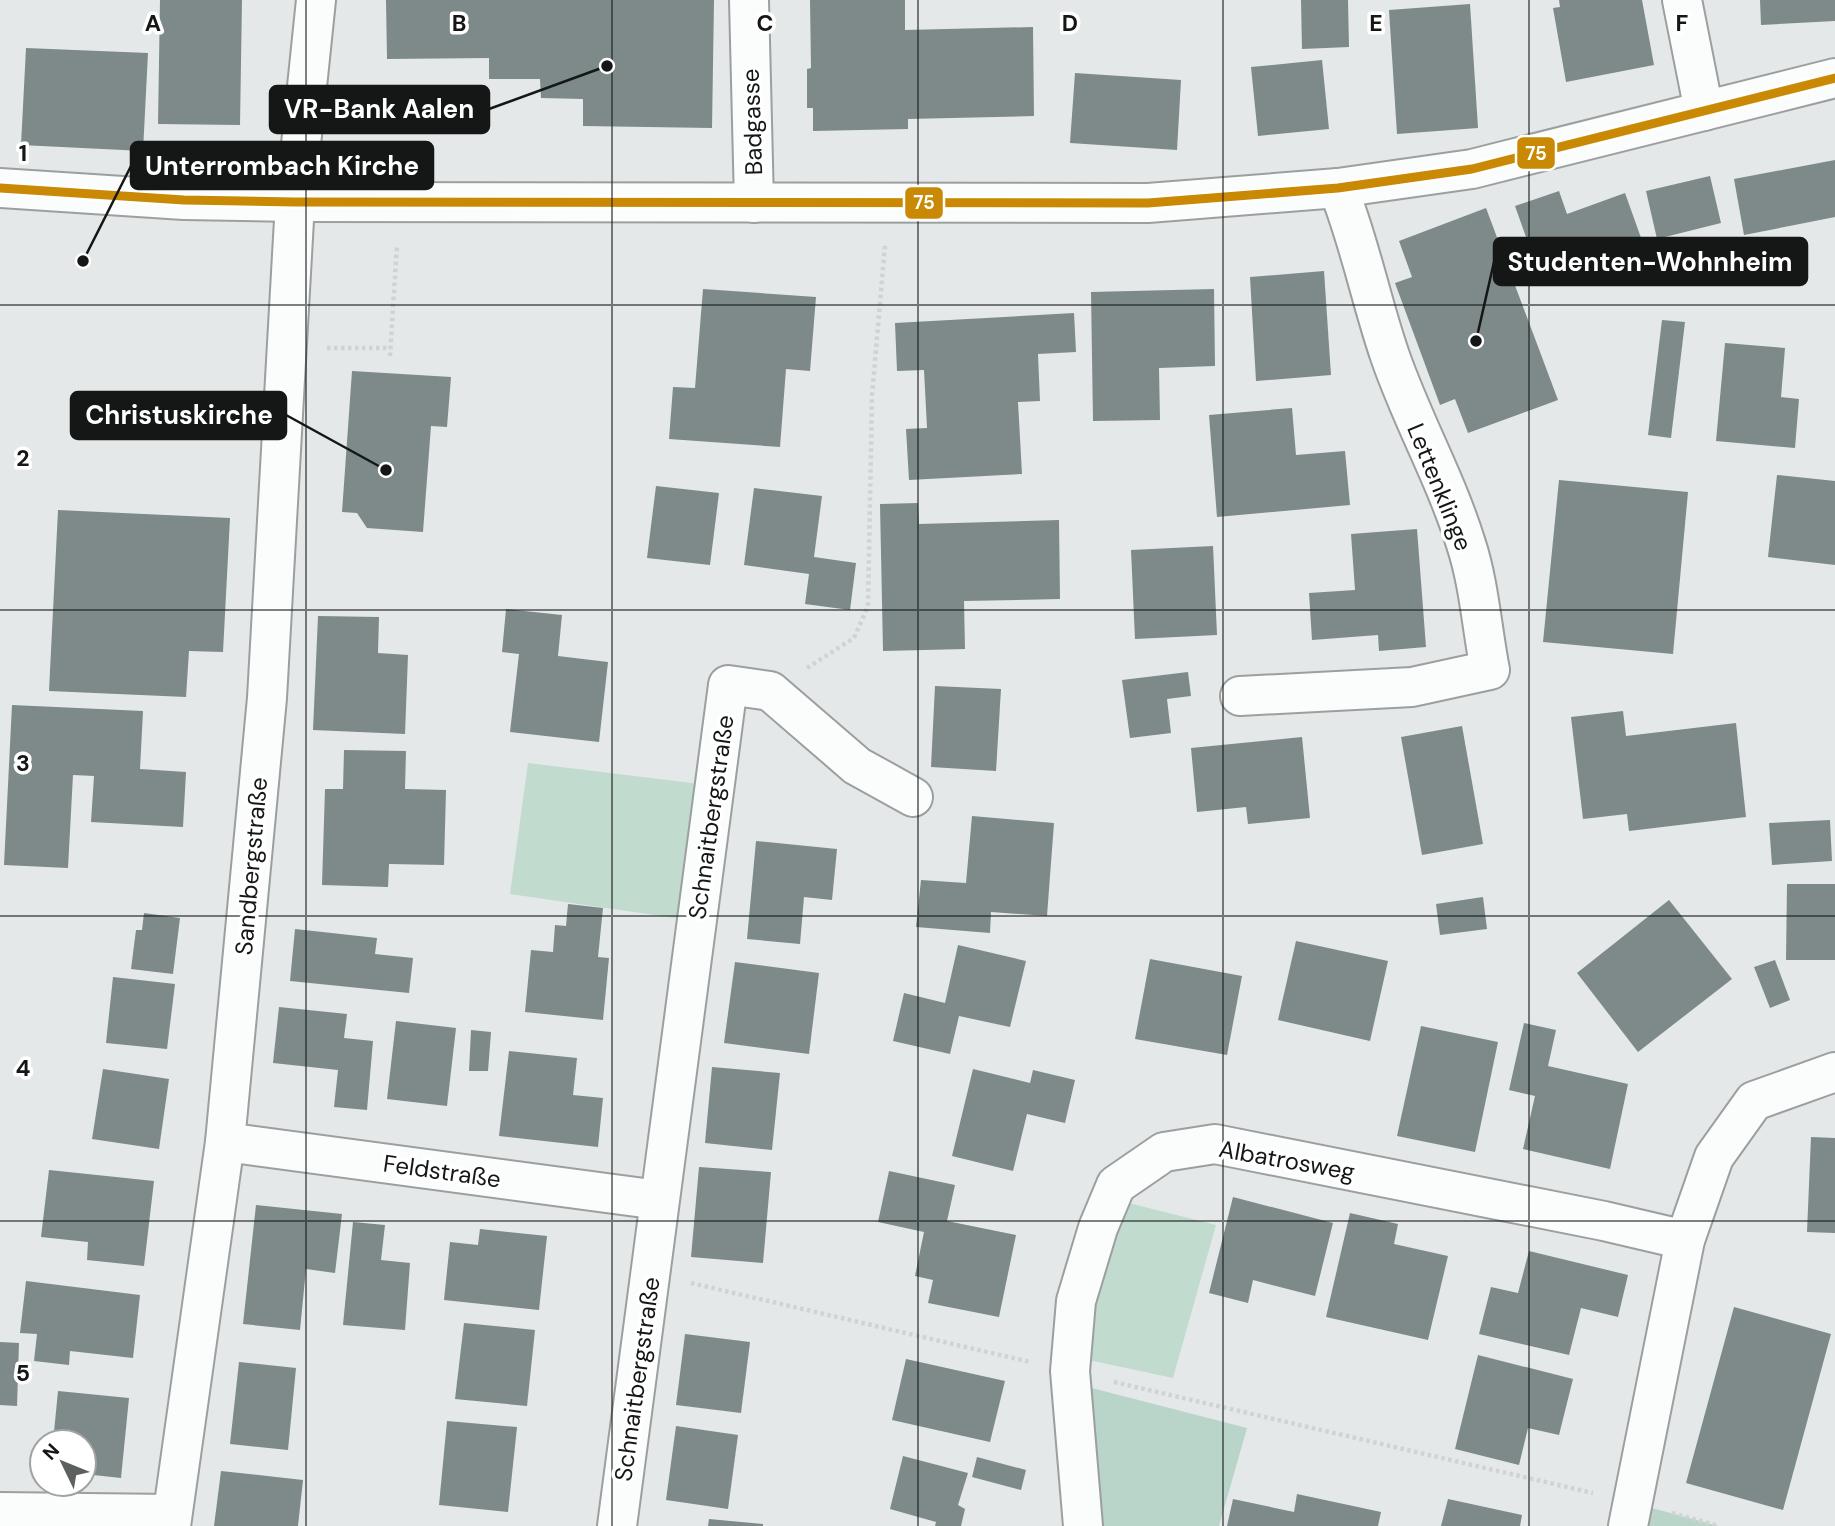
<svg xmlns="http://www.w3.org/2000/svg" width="1835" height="1526" font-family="'DM Sans',sans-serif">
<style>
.green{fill:#c1dbcf}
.forest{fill:#b9d4c8}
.building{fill:#7d8a89}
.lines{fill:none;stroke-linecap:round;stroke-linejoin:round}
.minor-casing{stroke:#9c9f9f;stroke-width:42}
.major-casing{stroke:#9c9f9f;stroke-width:42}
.path{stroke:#d1d3d3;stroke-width:4.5;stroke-dasharray:3.5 3.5;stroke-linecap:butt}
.minor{stroke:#fbfcfc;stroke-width:38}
.major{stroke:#fbfcfc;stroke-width:38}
.bus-1-casing{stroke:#fff;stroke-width:14}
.bus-1{stroke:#ca8905;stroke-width:9}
.grid{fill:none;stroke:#151717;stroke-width:2;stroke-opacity:0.55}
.labels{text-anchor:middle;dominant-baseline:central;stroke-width:7;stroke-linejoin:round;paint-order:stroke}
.street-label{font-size:24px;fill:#151717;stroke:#fff}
.grid-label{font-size:23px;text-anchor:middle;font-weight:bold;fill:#151717;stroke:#fff;stroke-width:7;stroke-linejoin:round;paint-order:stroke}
.leader{fill:none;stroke:#151717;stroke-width:2.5}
.callout-dot{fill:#151717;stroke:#fff;stroke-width:2.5}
.callout{fill:#151717;stroke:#151717;stroke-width:2.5}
.callout-label{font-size:26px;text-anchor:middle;font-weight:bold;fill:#fff}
.line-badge{stroke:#fff;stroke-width:2.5}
.badge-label{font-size:19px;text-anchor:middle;font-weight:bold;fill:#fff}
</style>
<rect width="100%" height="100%" fill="#e4e8e8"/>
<g class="green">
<path d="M528 763 708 785 689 920 510 894Z"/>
<path d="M1125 1202 1216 1225 1173 1378 1084 1359 1088 1311Z"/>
</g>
<g class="forest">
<path d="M1080 1385 1247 1428 1219 1526H1093Z"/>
<path d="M1633 1503 1719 1526H1628Z"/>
</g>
<g class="building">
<path d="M160 0H242L240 125 158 124Z"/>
<path d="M386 0H714L712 128 583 126V99L541 98 540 79H489V58L387 59Z"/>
<path d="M810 0H905V30L1033 27 1034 116 908 119V129L813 131V108H807V69L811 68Z"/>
<path d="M1301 0H1348L1349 47 1302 49Z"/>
<path d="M1559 0H1642L1654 65 1566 82 1553 8 1560 7Z"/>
<path d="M1760 0H1835V21L1761 25Z"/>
<path d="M1470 4 1478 128 1397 134 1389 10Z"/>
<path d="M26 48 148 53 143 151 21 145Z"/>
<path d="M1322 60 1329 129 1258 136 1251 67Z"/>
<path d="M1075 73 1181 80 1177 150 1070 143Z"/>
<path d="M1835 160V217L1744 235 1734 179Z"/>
<path d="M1710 176 1721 223 1657 239 1646 191Z"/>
<path d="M1559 191 1567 214 1625 193 1645 249 1543 285 1515 206Z"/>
<path d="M1486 208 1558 400 1468 433 1455 399 1440 405 1395 283 1412 277 1399 241Z"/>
<path d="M1324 271 1331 375 1256 381 1250 277Z"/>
<path d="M703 289 816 297 810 371 786 369 780 447 669 439 673 387 695 388Z"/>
<path d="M1214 289 1215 366 1159 368 1160 420 1093 421 1091 292Z"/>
<path d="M1074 313 1076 352 1038 354 1040 401 1018 402 1022 474 909 480 906 429 927 428 924 370 897 371 895 323Z"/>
<path d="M1662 320 1685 322 1671 438 1648 435Z"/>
<path d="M1725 343 1785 348 1781 397 1799 399 1795 448 1716 441Z"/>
<path d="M352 371 451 377 447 427 431 426 423 532 367 528 357 513 342 512Z"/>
<path d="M1292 408 1296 455 1345 451 1350 505 1217 517 1209 415Z"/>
<path d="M1777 475 1835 481V565L1768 557Z"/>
<path d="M1559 480 1688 492 1673 654 1543 642Z"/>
<path d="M656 486 719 493 710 565 647 558Z"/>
<path d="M754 488 822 496 814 557 856 563 850 610 805 604 809 574 744 565Z"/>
<path d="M918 503 919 524 1059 520 1060 599 964 601 965 649 883 651 880 504Z"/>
<path d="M58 510 230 518 223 652 189 651 186 697 49 691Z"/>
<path d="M1417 529 1426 647 1379 651 1378 635 1312 640 1309 593 1355 590 1351 534Z"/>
<path d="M1213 546 1217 635 1135 639 1131 550Z"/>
<path d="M506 609 562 615 558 656 608 662 599 742 510 732 519 654 502 652Z"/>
<path d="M318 616 379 617 378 653 408 655 405 734 313 730Z"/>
<path d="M1188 672 1191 696 1167 699 1171 733 1130 738 1122 680Z"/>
<path d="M935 686 1001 689 996 771 931 767Z"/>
<path d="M12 705 143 711 140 769 186 772 183 827 91 822 94 776 73 775 68 868 4 865Z"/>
<path d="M1623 711 1626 736 1736 723 1746 817 1629 831 1627 814 1583 819 1571 717Z"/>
<path d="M1462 726 1483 844 1422 855 1401 737Z"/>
<path d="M1302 737 1310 818 1248 824 1246 807 1197 812 1191 748Z"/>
<path d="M344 750 406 751 405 789 446 790 444 865 389 864 388 887 322 885 325 789H343Z"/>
<path d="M972 816 1054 823 1047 916 991 912 990 933 916 927 921 880 966 883Z"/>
<path d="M1830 820 1832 861 1772 865 1769 823Z"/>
<path d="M756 841 837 849 832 900 804 897 800 944 747 939Z"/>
<path d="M1787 884H1835V960H1786Z"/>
<path d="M1483 897 1487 929 1440 935 1436 904Z"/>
<path d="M1669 900 1732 979 1638 1052 1577 973Z"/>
<path d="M568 904 603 908 598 957 609 958 603 1020 525 1012 531 950 553 952 555 925 566 926Z"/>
<path d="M144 913 180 918 173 974 131 969 136 930H142Z"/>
<path d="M295 929 377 938 375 954 413 958 409 993 290 981Z"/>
<path d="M1296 941 1388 961 1370 1041 1278 1020Z"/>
<path d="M958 945 1026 961 1010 1027 959 1016 950 1054 893 1041 904 993 945 1003Z"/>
<path d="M1150 959 1242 976 1227 1055 1135 1039Z"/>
<path d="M1775 960 1790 1000 1770 1008 1754 967Z"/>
<path d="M735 962 819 973 809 1054 724 1043Z"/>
<path d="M113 977 175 984 167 1049 106 1043Z"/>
<path d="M279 1007 347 1014 344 1038 373 1041 367 1110 334 1107 338 1070 273 1063Z"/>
<path d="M396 1021 456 1028 447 1106 387 1099Z"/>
<path d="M1524 1023 1556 1030 1548 1066 1628 1084 1610 1169 1523 1149 1535 1096 1509 1090Z"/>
<path d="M1421 1026 1498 1042 1475 1152 1397 1136Z"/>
<path d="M471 1030 491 1032 488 1071H469Z"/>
<path d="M509 1051 577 1058 573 1095 603 1098 598 1147 499 1136Z"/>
<path d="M712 1067 780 1073 772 1150 705 1143Z"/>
<path d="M103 1069 169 1079 159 1149 92 1139Z"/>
<path d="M973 1069 1030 1083 1033 1070 1075 1080 1065 1123 1027 1114 1013 1171 952 1156Z"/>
<path d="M1811 1137 1835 1138V1233L1807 1232Z"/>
<path d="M699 1167 771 1172 763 1263 691 1257Z"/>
<path d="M49 1170 154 1181 144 1266 87 1260 88 1242 41 1237Z"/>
<path d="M889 1171 955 1185 947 1221 1016 1235 999 1317 928 1303 933 1280 915 1276 924 1232 878 1222Z"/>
<path d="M1233 1197 1333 1223 1315 1296 1253 1280 1248 1303 1209 1293Z"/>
<path d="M256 1205 342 1214 335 1273 306 1269 300 1330 243 1324Z"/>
<path d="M1350 1213 1398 1224 1394 1244 1448 1256 1428 1340 1326 1317Z"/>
<path d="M353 1222 385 1225 381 1260 410 1263 405 1330 343 1325Z"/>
<path d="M480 1229 547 1236 539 1310 444 1300 450 1242 478 1245Z"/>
<path d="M1529 1251 1628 1275 1618 1317 1581 1308 1569 1355 1479 1334 1491 1287 1518 1293Z"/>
<path d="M26 1281 140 1295 133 1358 70 1351 69 1365 34 1361 37 1334 20 1333Z"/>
<path d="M1734 1307 1831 1334 1783 1510 1686 1483Z"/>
<path d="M464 1323 535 1330 527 1406 455 1399Z"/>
<path d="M685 1334 750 1342 741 1413 676 1405Z"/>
<path d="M0 1342 19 1343 17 1406 0 1405Z"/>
<path d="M1478 1355 1573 1379 1559 1435 1528 1428 1519 1465 1455 1449Z"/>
<path d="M906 1359 1005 1381 990 1442 892 1420Z"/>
<path d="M239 1362 296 1368 288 1450 230 1444Z"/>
<path d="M58 1391 129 1398 121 1478 84 1474V1442H53Z"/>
<path d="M447 1421 517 1427 508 1512 439 1505Z"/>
<path d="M676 1426 738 1435 728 1509 666 1500Z"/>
<path d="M903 1456 968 1473 958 1505 965 1509 961 1526H935L936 1522 890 1509Z"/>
<path d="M977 1457 1026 1470 1021 1490 972 1477Z"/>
<path d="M221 1471 303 1480 298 1526H214Z"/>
<path d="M1297 1494 1381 1512 1378 1526H1227L1233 1499 1294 1512Z"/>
<path d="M1448 1499 1522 1515 1520 1526H1441Z"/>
<path d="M709 1519 763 1524V1526H708Z"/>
</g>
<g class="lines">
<defs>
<g id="minor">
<path d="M749 0 754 203"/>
<path d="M1682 0 1704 111"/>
<path d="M1240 696 1412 687 1490 670C1482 629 1479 583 1466 544 1446 479 1412 420 1390 356 1371 301 1360 243 1338 188"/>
<path d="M225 1142 659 1200"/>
<path d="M0 1512 172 1514"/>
<path d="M171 1526 225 1142 267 698 295 202 316 0"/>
<path d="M617 1526 728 685 770 691 857 766 913 797"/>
<path d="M1083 1526 1070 1371 1076 1301 1098 1228 1116 1185 1164 1152 1215 1144 1604 1221 1685 1240"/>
<path d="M1628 1526 1685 1240 1714 1157 1754 1101 1835 1072"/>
</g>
<path id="major" d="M0 188 184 200 295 202 1148 203 1338 188 1472 169 1835 78"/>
</defs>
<use href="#minor" class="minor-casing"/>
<use href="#major" class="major-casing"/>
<g class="path">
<path d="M327 348H391"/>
<path d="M390 356 397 245"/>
<path d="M807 668 854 638 868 606 872 396 885 245"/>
<path d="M691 1283 1030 1362"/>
<path d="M1114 1382 1593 1493"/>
<path d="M1672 1513 1719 1526"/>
</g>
<use href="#minor" class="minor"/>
<use href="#major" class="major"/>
<defs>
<path id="bus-1" d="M0 188 184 200 295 202 1148 203 1338 188 1472 169 1835 78"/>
</defs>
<use href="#bus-1" class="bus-1-casing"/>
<use href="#bus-1" class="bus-1"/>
</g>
<path class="grid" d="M306 0V1526M612 0V1526M918 0V1526M1223 0V1526M1529 0V1526M0 305H1835M0 610H1835M0 916H1835M0 1221H1835"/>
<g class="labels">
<g class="street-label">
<text transform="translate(752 122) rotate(-92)">Badgasse</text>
<text transform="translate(1440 487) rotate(68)">Lettenklinge</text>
<text transform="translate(711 817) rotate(-82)">Schnaitbergstraße</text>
<text transform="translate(251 866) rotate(-85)">Sandbergstraße</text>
<text transform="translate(1287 1160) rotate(10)">Albatrosweg</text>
<text transform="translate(442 1171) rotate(8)">Feldstraße</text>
<text transform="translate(637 1379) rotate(-82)">Schnaitbergstraße</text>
</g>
</g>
<g class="grid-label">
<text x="153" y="31">A</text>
<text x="459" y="31">B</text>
<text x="765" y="31">C</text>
<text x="1070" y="31">D</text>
<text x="1376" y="31">E</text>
<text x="1682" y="31">F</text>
<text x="23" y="161">1</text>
<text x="23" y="466">2</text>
<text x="23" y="771">3</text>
<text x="23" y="1076">4</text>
<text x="23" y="1381">5</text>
</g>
<path class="leader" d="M607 66L489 109M83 261L131 166M1476 341L1494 262M386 470L286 415"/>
<g class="callout-dot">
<circle cx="607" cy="66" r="7"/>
<circle cx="83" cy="261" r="7"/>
<circle cx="1476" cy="341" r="7"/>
<circle cx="386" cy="470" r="7"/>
</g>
<g class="callout">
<rect x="270" y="86" width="219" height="47" rx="7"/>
<rect x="131" y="142" width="302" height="47" rx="7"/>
<rect x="1494" y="238" width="313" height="47" rx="7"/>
<rect x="71" y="392" width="215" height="47" rx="7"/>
</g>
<g class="callout-label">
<text x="379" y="118">VR-Bank Aalen</text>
<text x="282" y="175">Unterrombach Kirche</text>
<text x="1650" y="271">Studenten-Wohnheim</text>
<text x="179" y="424">Christuskirche</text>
</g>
<g class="line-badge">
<rect x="1516" y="136" width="40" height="34" rx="7" fill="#ca8905"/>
<rect x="904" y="186" width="40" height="34" rx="7" fill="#ca8905"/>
</g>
<g class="badge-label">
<text x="1536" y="160">75</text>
<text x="924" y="209">75</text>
</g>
<g transform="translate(63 1463) rotate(313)"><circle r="33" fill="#ffffff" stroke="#a1a2a2" stroke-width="2"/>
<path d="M0-5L12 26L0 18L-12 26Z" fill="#5d6060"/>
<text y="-10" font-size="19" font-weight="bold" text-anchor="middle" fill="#151717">N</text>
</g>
</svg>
